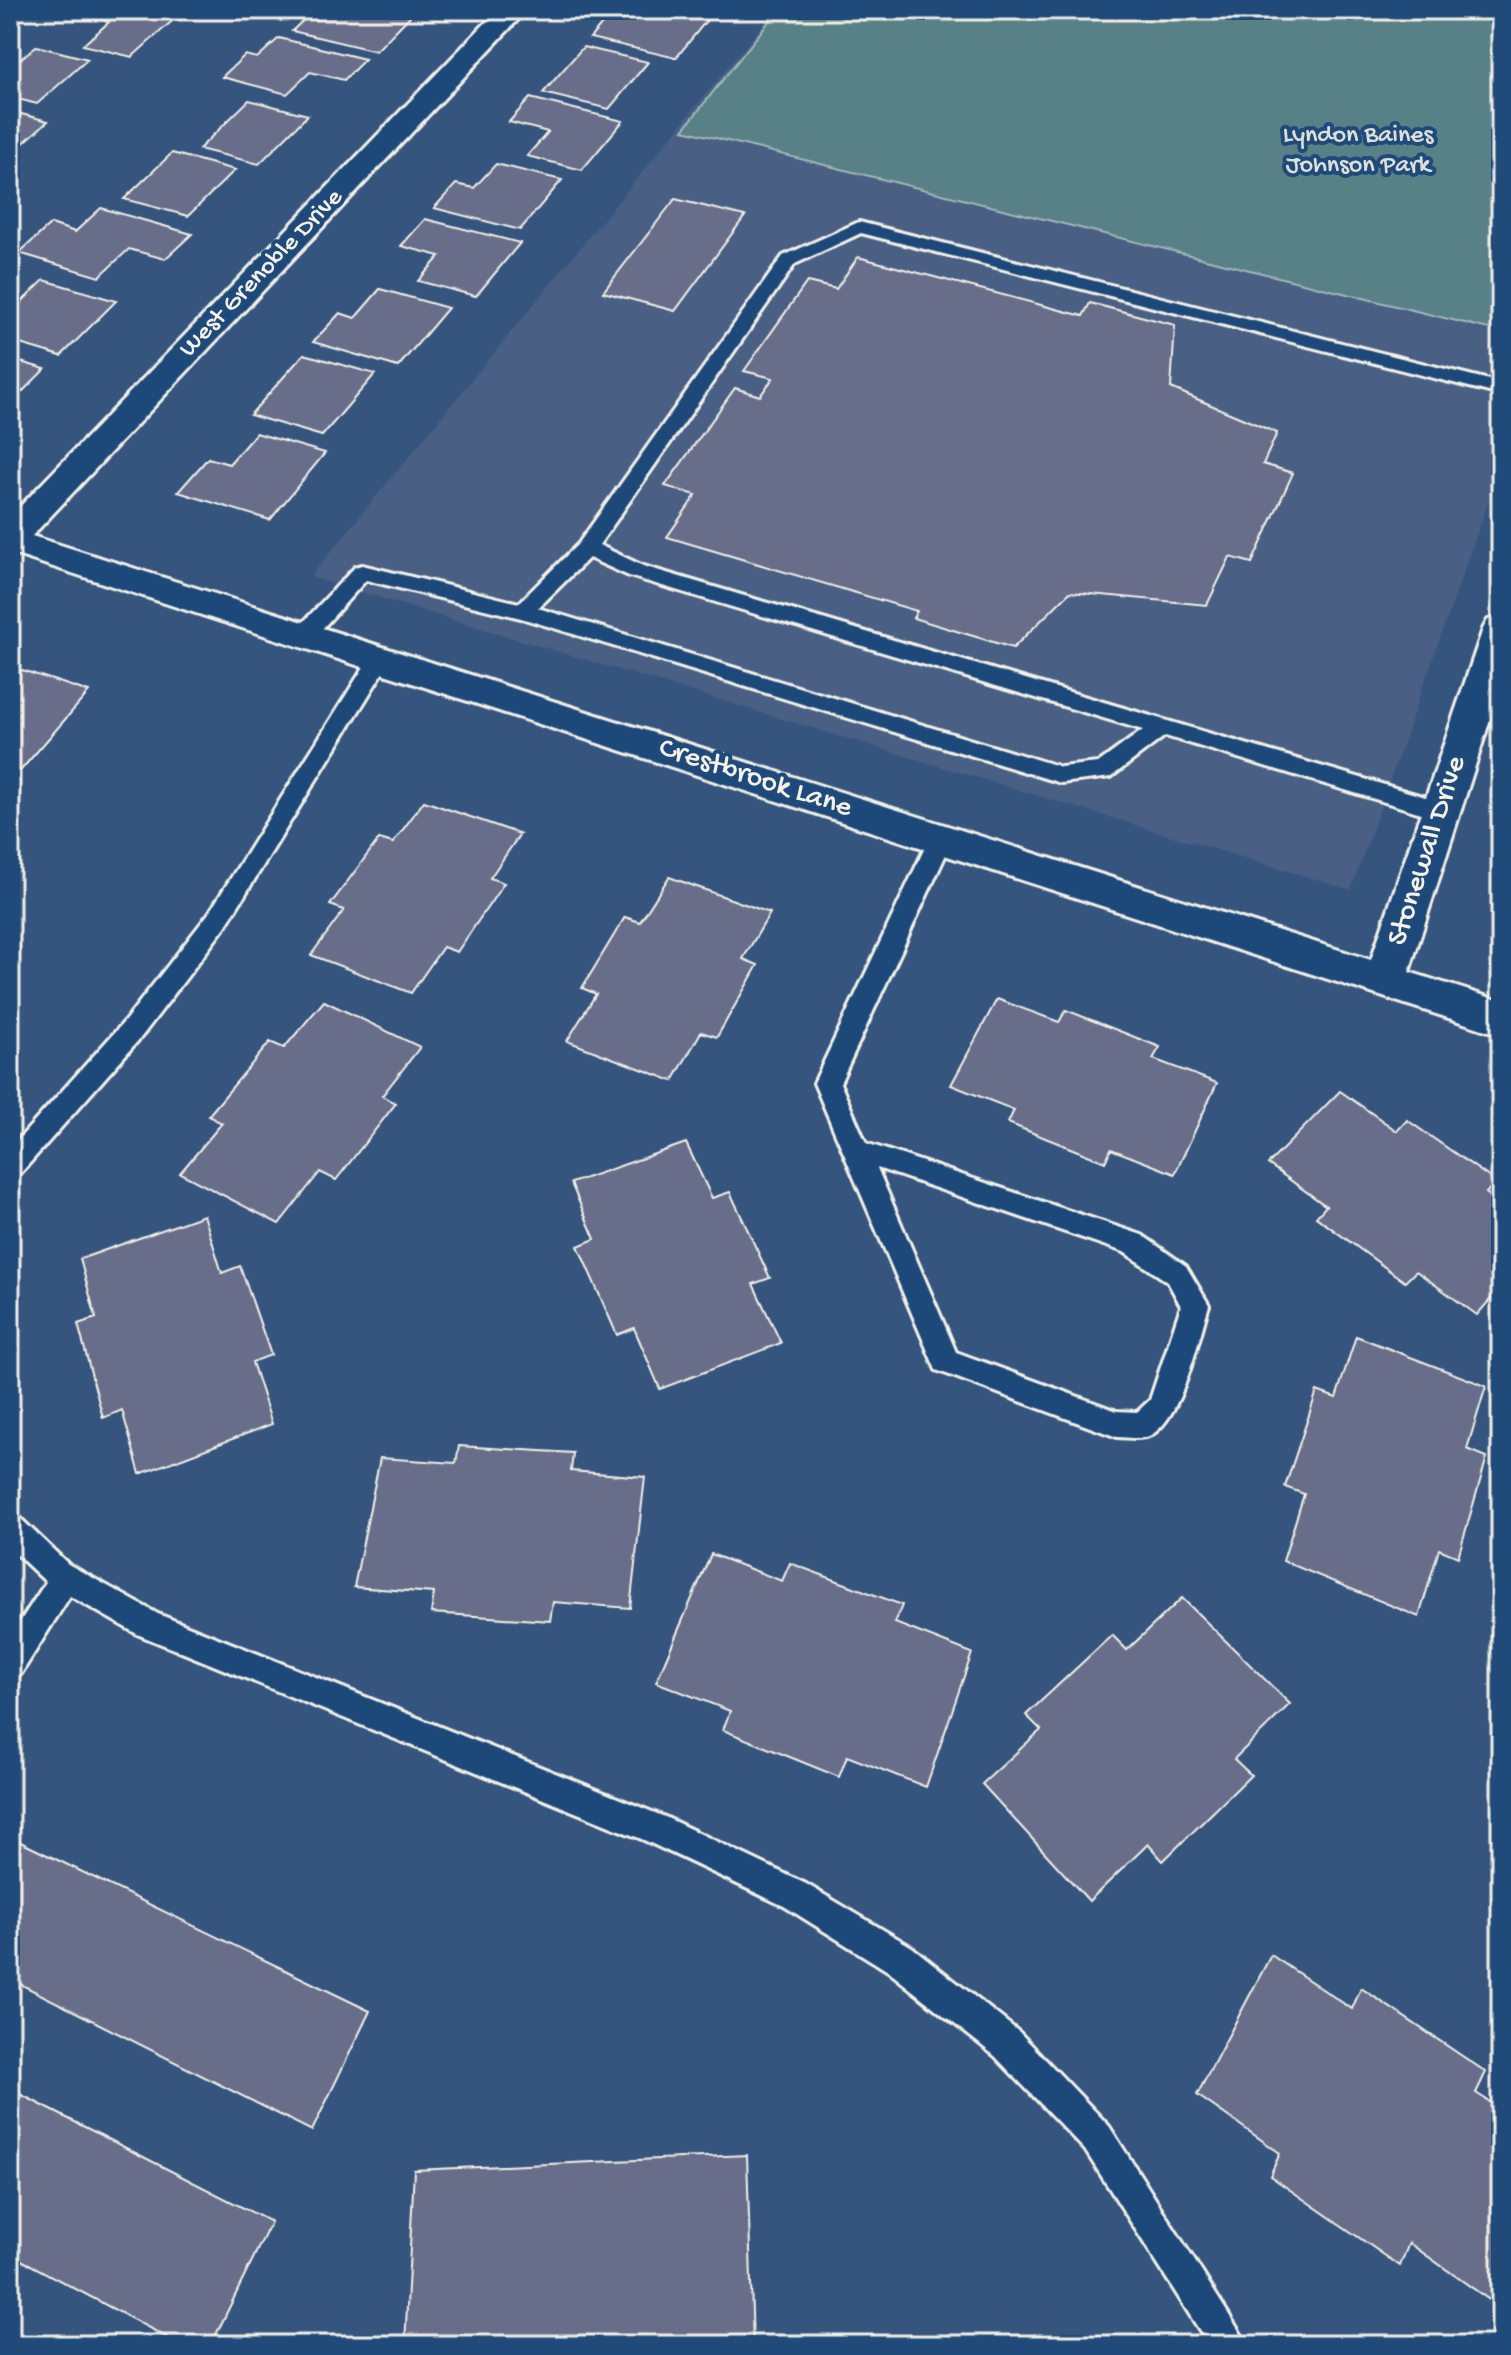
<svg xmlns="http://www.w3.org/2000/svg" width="1511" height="2355" font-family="'Gochi Hand',sans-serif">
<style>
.built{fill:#485f84}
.green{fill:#598187;stroke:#a6b9b8;stroke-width:2}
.building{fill:#676e8a;stroke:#f4f1e8;stroke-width:2}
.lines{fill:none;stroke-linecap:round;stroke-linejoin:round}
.lane-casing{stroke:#f4f1e8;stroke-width:6}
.street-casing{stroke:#f4f1e8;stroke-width:6}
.path{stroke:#f4f1e8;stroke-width:4;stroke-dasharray:6 4;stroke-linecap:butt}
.lane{fill:#1f4a7a;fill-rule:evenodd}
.street{fill:#1f4a7a;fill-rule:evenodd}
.labels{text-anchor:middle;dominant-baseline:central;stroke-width:8;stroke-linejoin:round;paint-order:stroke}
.far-park-label{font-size:26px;fill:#dde0d9;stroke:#1f4a7a}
.far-street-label{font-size:26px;fill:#f4f1e8;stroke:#1f4a7a}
.street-label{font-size:30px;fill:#f4f1e8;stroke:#1f4a7a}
</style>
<rect width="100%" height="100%" fill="#35557f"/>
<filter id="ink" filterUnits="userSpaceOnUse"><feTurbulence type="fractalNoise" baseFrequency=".0125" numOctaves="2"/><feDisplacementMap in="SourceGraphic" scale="16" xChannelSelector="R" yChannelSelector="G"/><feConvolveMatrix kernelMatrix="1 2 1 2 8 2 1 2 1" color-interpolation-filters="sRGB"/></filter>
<g filter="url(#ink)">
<path class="built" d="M775 10 1501 174V466L1351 890 310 577Z"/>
<path class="green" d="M778 10H1501V332L683 130Z"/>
<g class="building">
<path d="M80 10H168L181 13 132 57 83 45 109 22 75 14Z"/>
<path d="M314 10H416L376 51 292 31Z"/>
<path d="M635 10H687L711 15 676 58 590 38 608 17 625 21Z"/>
<path d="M279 38 365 59 344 80 310 72 287 94 222 77 245 55 257 58Z"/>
<path d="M36 46 88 59 37 104 10 97V68Z"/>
<path d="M583 47 648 62 609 109 543 93Z"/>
<path d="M530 98 623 121 582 170 527 156 548 132 509 122Z"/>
<path d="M249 100 308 115 259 164 199 149Z"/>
<path d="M10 111 48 121 10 155Z"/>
<path d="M172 153 235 170 188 216 124 199Z"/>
<path d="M496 164 562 180 520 230 434 208 456 184 474 188Z"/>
<path d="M675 199 745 216 675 311 603 292Z"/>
<path d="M101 208 192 234 165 259 129 249 99 277 19 253 51 224 75 232Z"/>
<path d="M425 219 520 243 476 296 418 281 440 256 401 246Z"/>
<path d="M858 257 1083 316 1090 303 1175 325 1171 388 1277 433 1263 464 1293 473 1252 563 1230 557 1207 605 1070 592 1013 648 913 618 917 611 667 537 696 495 665 486 735 388 760 396 773 378 744 371 807 282 836 289Z"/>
<path d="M44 280 116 301 61 356 10 341V313Z"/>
<path d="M380 289 448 308 398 367 313 342 340 313 355 318Z"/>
<path d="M304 354 375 374 322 436 250 415Z"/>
<path d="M10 359 45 369 10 404Z"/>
<path d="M256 433 325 453 270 520 178 492 208 458 229 464Z"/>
<path d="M22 670 89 692 21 770 10 767V683Z"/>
<path d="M424 801 520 834 490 878 504 883 457 952 443 947 411 993 311 955 344 910 330 905 379 839 393 843Z"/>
<path d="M669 877 770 913 743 959 758 965 717 1037 701 1032 673 1081 567 1041 596 994 582 988 625 917 640 922Z"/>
<path d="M997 999 1059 1022 1066 1010 1160 1047 1153 1059 1217 1083 1175 1174 1111 1149 1105 1162 1008 1123 1014 1110 951 1085Z"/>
<path d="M324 1001 420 1047 382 1096 396 1103 336 1180 320 1172 279 1224 180 1173 222 1123 208 1116 270 1042 284 1048Z"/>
<path d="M1340 1091 1397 1131 1407 1120 1496 1182 1486 1193 1501 1204V1287L1477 1315 1416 1271 1405 1282 1316 1217 1326 1206 1268 1164Z"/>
<path d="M686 1143 712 1198 730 1192 770 1278 753 1284 781 1343 660 1389 634 1328 617 1335 578 1246 595 1239 571 1183Z"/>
<path d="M204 1215 222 1273 240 1266 271 1355 252 1362 272 1424 140 1474 122 1410 103 1418 78 1324 96 1318 80 1259Z"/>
<path d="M1356 1336 1486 1386 1467 1449 1487 1457 1458 1557 1439 1549 1419 1617 1283 1561 1304 1494 1285 1487 1317 1391 1336 1398Z"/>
<path d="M459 1446 573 1453 571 1471 645 1477 630 1608 553 1602 550 1621 431 1613 434 1593 354 1587 380 1458 456 1463Z"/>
<path d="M711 1554 782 1581 790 1563 902 1605 895 1623 972 1653 926 1787 847 1756 839 1777 723 1730 730 1711 656 1682Z"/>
<path d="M1182 1598 1290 1704 1234 1759 1251 1775 1163 1861 1148 1844 1089 1901 982 1784 1041 1730 1026 1715 1112 1635 1127 1650Z"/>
<path d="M10 1837 370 2011 312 2131 10 1979Z"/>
<path d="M1271 1955 1352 2009 1361 1988 1486 2072 1476 2093 1501 2109V2291L1495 2304 1409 2243 1400 2266 1270 2176 1280 2153 1197 2095Z"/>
<path d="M10 2089 271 2222 211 2345H181L10 2254Z"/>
<path d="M747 2155 753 2345H405L414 2170Z"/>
</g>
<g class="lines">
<defs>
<g id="lane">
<path d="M859 222 1501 383V395L861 233 795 264 599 545 643 566 1449 804 1452 810 1449 816 1441 819 1165 736 1111 777 1061 783 521 618 366 580 312 640H296L293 635 296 630 355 567 362 565 519 603 579 543 783 256ZM589 558 629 576 1143 730 1098 763 1061 767 538 608Z"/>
<path d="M380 651 391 659 225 927 142 1036 19 1175 10 1178V1149L124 1022 209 913 372 654Z"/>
<path d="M941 830 949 833 953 839 840 1083 866 1143 1142 1235 1186 1266 1209 1305C1198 1339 1182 1421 1149 1436 1139 1440 1127 1437 1117 1437L936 1370 814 1083 929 839 933 833ZM877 1168 1124 1252 1168 1282 1181 1306 1150 1400 1137 1412 1117 1411 956 1352Z"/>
<path d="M10 1514 20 1518 68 1564 158 1614 665 1817 806 1884 912 1947 1019 2032 1109 2126 1248 2345H1209L1085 2150 995 2056 888 1971 784 1906 644 1840 137 1634 70 1596 21 1674 10 1679V1637L46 1582 10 1548Z"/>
</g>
<path id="street" d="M498 10H527L32 536 1371 960 1483 629 1488 620 1501 616V685L1409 972 1501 1001V1035L10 553V517Z"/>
</defs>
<use href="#lane" class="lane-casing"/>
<use href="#street" class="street-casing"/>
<path class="path" d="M1495 117 1501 119"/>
<use href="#lane" class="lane"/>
<use href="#street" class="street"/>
</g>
</g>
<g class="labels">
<g class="far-park-label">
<text x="1358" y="136">Lyndon Baines<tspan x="1358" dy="30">Johnson Park</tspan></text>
</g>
<g class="far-street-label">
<text transform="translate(262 274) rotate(-46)">West Grenoble Drive</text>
</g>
<g class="street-label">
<text transform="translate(755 779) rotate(18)">Crestbrook Lane</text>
<text transform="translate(1428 851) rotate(-72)">Stonewall Drive</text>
</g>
</g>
<rect width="1511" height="2355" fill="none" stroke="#1f4a7a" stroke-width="40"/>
<rect x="20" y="20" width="1471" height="2315" fill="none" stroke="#f4f1e8" stroke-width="3" filter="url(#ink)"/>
</svg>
